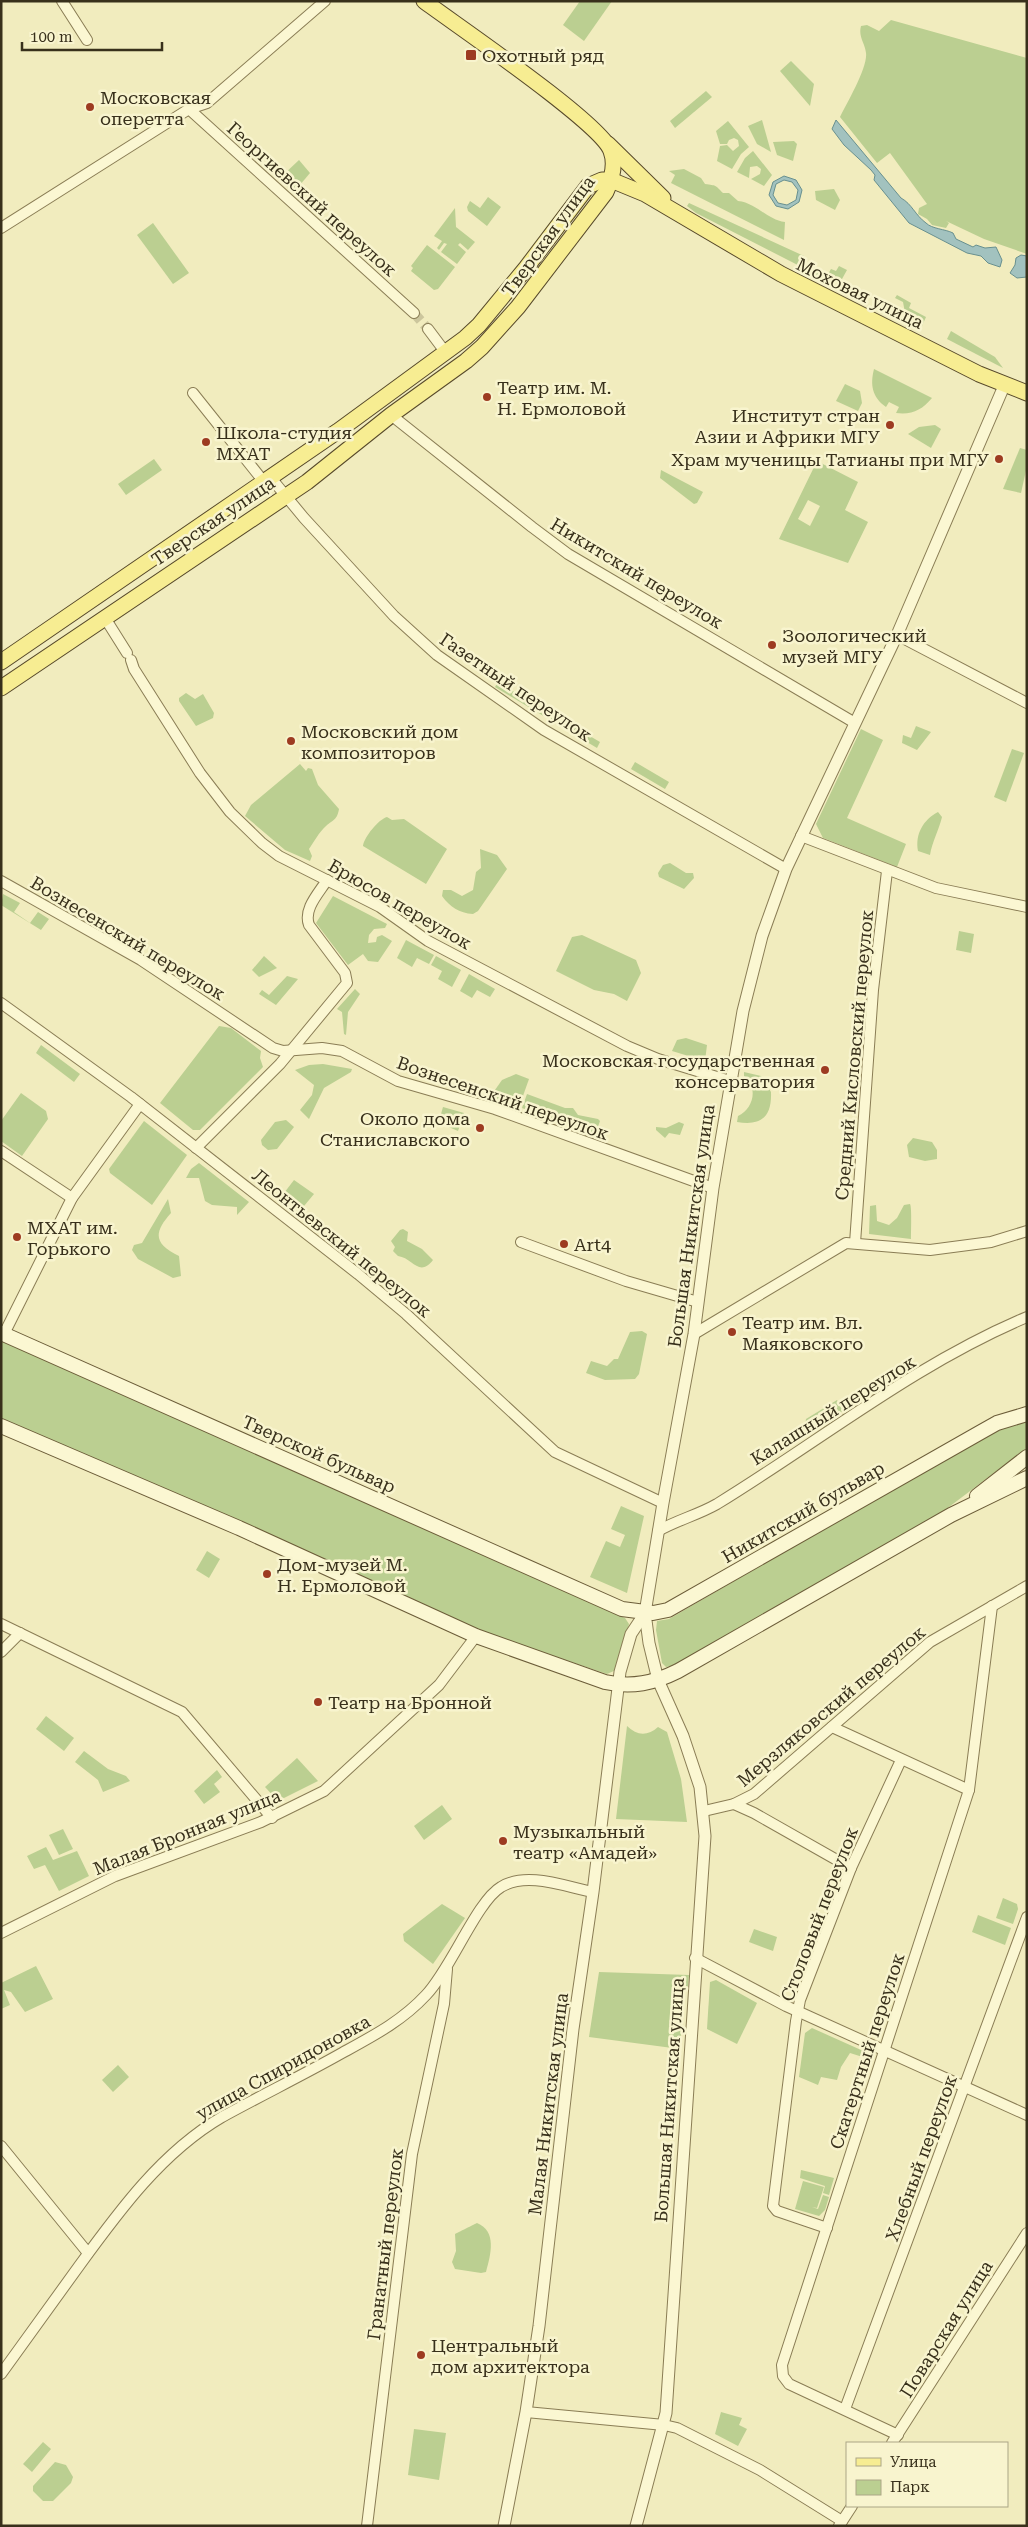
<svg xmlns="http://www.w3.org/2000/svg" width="1028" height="2527" font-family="'Roboto Serif',serif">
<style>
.green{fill:#bbcf91;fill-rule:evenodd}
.water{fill:#a2c2bf;stroke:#68908f;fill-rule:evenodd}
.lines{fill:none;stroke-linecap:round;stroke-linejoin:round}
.minor-tunnel{stroke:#ccc69d;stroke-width:10;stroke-dasharray:10 5;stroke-linecap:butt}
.minor-casing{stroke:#8a7d55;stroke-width:12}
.tertiary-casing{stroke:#8a7d55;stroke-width:13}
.secondary-casing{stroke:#6c5d39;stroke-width:16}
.primary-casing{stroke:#57492a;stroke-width:17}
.minor{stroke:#fbf7d2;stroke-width:10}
.tertiary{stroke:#fbf7d2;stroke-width:11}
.secondary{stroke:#fbf7d2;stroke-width:14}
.primary{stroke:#f7ed92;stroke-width:15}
.poi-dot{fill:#9d3b21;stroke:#f8f4ce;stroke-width:2}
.labels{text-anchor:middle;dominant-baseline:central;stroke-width:5;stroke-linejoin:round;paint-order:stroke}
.poi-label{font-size:18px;fill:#38301b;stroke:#f8f4ce;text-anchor:start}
.street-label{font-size:18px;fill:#38301b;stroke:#f8f4ce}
</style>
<rect width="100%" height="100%" fill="#f1ecbe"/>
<g class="green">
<path d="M580 1H612L584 41 563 25Z"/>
<path d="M891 20 1027 58V254L984 239 946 221 949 223 946 228 932 225 927 219 918 214 919 208 927 204 890 153 877 163 840 117C847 103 868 67 866 53 865 43 858 37 861 26L867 25 879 31Z"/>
<path d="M791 61 814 84 810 106 780 71Z"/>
<path d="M706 91 712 97 675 128 670 121Z"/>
<path d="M762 120 771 152 757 144 748 126Z"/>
<path d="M728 121 749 147 741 154 732 169 717 161 720 146 727 145 733 151 739 146 738 140 734 138 729 140 727 144H720L716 131Z"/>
<path d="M794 141 797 144 793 161 777 155 773 142Z"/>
<path d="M753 151 772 175 764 186 751 179 760 174 761 169 757 166 750 167 749 178 737 172 745 158Z"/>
<path d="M299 160 310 173 294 192 281 182V177Z"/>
<path d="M684 169 701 178 705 184C717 186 714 184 723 193H729L738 201C757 203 767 220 785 222L784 240 671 183 675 175 669 171Z"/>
<path d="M834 189 840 200 835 210 816 200 815 191Z"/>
<path d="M488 197 501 207 487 226 468 211 467 207 470 201 480 208Z"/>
<path d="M689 203 804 256 802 261 828 274 831 269 836 271 839 266 847 270 842 279 829 281 696 213 687 206Z"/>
<path d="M455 208 456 227 475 242 468 250 460 243 458 245 466 252 457 264 441 252 447 244 444 243 439 250 437 248 442 241 434 236Z"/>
<path d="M153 223 189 273 173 284 137 235Z"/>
<path d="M427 245 455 267 438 289 434 290 411 271 413 268 411 266Z"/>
<path d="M897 295 911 303 909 308 926 317 922 326 906 318 903 302 895 298Z"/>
<path d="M951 331 995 357 1003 368 947 339Z"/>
<path d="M874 369 932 398C922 410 912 415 896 413L899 407 889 402 886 407C872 397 870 385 874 369Z"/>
<path d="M845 384 860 391 862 403 858 411 836 401Z"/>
<path d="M935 425 941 429 931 448 908 434 919 427Z"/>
<path d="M1020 448 1027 450V466L1021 493 1003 489Z"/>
<path d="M154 459 162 470 126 495 118 484Z"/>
<path d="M817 461 858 482 845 510 868 522 848 563 779 539ZM808 500 820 506 810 526 798 519Z"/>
<path d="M661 470 703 492 697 503 694 504 660 478Z"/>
<path d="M498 682 600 742 597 748 495 687Z"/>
<path d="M186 693 195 699 203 694 214 713 213 718 196 726 179 701V698Z"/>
<path d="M916 726 931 732 917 750 902 743 903 735 911 738Z"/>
<path d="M861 729 883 740 847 818 906 844 897 867 823 838 816 824Z"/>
<path d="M1012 749 1024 753 1006 802 994 797Z"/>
<path d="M635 762 669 782 665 789 631 769Z"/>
<path d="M300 764 306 771 308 768 312 769 318 785 339 809C337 820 334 819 326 826 319 832 314 842 309 849L312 856 310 861 285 850 245 816 251 805Z"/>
<path d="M938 812 942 817C939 830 932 842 930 855L918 851C915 834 923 820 938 812Z"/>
<path d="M387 817 392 820 404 819 447 849 426 884 363 846C364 837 379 819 387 817Z"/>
<path d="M480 849 497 855 507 869 478 911 473 914C459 913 450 907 442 896L443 890H451L462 896 473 890 476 872 481 868Z"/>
<path d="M670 863 686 873H693L694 878 684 889 659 877 658 873 663 865Z"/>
<path d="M3 894 20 903 14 912 30 923 38 912 49 919 41 930 1 905Z"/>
<path d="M333 896 387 924 385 928 374 929 369 935 368 943 376 942 377 937 382 935 392 941 378 962 368 961 363 954 348 965 316 923Z"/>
<path d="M959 931 974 934 971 953 956 950Z"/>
<path d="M582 935 636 960 641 973 627 1001 614 994 594 990 556 971 572 937Z"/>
<path d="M406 940 434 955 429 964 417 958 412 967 397 958Z"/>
<path d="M264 956 277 968 259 977 252 970Z"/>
<path d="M436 956 461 970 452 987 438 979 442 971 431 965Z"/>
<path d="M469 974 495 989 490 997 477 990 472 998 460 991Z"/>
<path d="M287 976 298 979 276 1005 259 994 262 990 269 995Z"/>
<path d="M355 989 360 994 348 1012 346 1035 344 1034 342 1012 337 1009Z"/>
<path d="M219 1026 231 1028 261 1051 260 1058 263 1067 200 1130H193L160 1103Z"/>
<path d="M686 1038 707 1045 705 1061 672 1051 677 1040Z"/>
<path d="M41 1045 80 1074 74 1082 36 1053Z"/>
<path d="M323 1064 352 1069 351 1072 324 1088 309 1119 300 1110 312 1095 314 1085 295 1070 309 1065Z"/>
<path d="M744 1072 761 1076 771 1092C772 1118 760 1126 737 1122L738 1116C753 1109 759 1088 744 1076Z"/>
<path d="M516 1074 529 1079 519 1107 490 1097 502 1080Z"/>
<path d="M21 1093 46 1111 48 1119 22 1156 1 1141V1121Z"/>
<path d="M527 1094 565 1108H573L578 1115 598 1119 600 1121 595 1135 522 1108Z"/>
<path d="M443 1107 464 1113 458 1131 444 1125 441 1114Z"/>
<path d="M286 1120 294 1127 277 1149 268 1150 262 1145 261 1140 275 1122Z"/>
<path d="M144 1121 187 1155 152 1205 110 1173 109 1169Z"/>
<path d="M679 1122 684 1124 680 1135 669 1133 665 1138 656 1130V1127L666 1128Z"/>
<path d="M913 1138 932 1142 937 1150V1159L925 1161 909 1157 907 1145Z"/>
<path d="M199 1163 249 1202 237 1215V1207L212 1205 205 1201 199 1178H186L191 1169Z"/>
<path d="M294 1180 314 1194 299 1212 281 1197Z"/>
<path d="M168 1199 171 1213C153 1233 154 1244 179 1256L181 1276 173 1278 138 1259 132 1250 134 1245 142 1243Z"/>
<path d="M910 1204C912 1207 911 1233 911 1239L869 1234 870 1206 876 1205 877 1221 889 1225 897 1218 904 1205Z"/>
<path d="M403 1229 408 1232 407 1241 422 1249 433 1260C419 1278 413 1258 398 1256L393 1251 395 1247 391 1241 400 1230Z"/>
<path d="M642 1331 647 1334 639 1374 635 1379 605 1380 586 1373 591 1361 607 1366 614 1359H618L630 1332Z"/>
<path d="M1 1340 625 1618 629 1624 628 1628 616 1670 607 1674 489 1634 421 1605 119 1469 1 1419Z"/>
<path d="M837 1400 843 1411 809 1434 805 1428 806 1419Z"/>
<path d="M1027 1419V1448L941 1513 676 1665 666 1667 662 1663 656 1630 657 1621 669 1619 948 1457 1009 1425Z"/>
<path d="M621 1506 644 1516 627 1593 590 1577 606 1541 620 1547 625 1535 611 1529Z"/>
<path d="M207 1551 220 1559 209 1578 196 1570Z"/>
<path d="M46 1716 74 1738 64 1751 36 1729Z"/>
<path d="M627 1726C637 1736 648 1736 658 1727L667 1732 681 1779 687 1822 616 1819Z"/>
<path d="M84 1751 108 1769 126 1776 130 1781 103 1792 98 1780 75 1762Z"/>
<path d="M297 1758 318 1781 278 1801 265 1787Z"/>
<path d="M217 1770 222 1777 214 1784 220 1792 204 1804 194 1791Z"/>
<path d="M442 1805 452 1819 424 1840 414 1826Z"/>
<path d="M63 1829 73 1849 59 1855 49 1835Z"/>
<path d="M46 1847 53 1860 77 1851 89 1876 59 1891 45 1865 34 1869 27 1856Z"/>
<path d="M1003 1898 1017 1904 1018 1909 1013 1924 996 1918Z"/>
<path d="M442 1904 465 1918 433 1964 404 1941 403 1934Z"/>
<path d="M978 1915 1011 1928 1005 1945 972 1932Z"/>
<path d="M754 1929 777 1937 773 1951 749 1942Z"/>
<path d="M36 1966 53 1999 25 2012 11 1992 4 1990 10 2005 1 2009V1983Z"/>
<path d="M599 1972 689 1975 688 1986 684 1992 680 2049 589 2037Z"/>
<path d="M716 1980 757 2003 737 2044 707 2029 710 1982Z"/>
<path d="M812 2028 870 2054 869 2059 850 2053 841 2067 837 2080 821 2077 818 2085 799 2077 805 2033Z"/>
<path d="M118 2065 129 2077 113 2092 102 2080Z"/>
<path d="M801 2170 834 2178 829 2195 823 2193 825 2186 800 2178Z"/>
<path d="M803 2181 824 2187 817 2208 812 2207 818 2209 823 2195 829 2197 825 2210 819 2216 795 2209Z"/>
<path d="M477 2223C497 2231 491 2254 486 2272L481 2273 455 2269 452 2262 456 2251 455 2234C457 2233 475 2224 477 2223Z"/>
<path d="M721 2412 742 2418 739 2425 747 2429 738 2446 715 2434Z"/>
<path d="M414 2429 446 2433 439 2480 408 2475Z"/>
<path d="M43 2442 51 2449 32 2472 23 2464Z"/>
<path d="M55 2462 66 2465 73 2477 71 2483 53 2501H43L33 2491V2486Z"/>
</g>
<g class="water">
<path d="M836 120 901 198C912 204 915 215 926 223 932 229 945 229 953 233L956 239 973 247 976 245 985 248 996 247 1002 260 1000 267 988 263 981 256 967 253 909 223 874 180 875 175 871 170 844 145 832 129Z"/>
<path d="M784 176 796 180 802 190 799 202 788 209 776 206 769 195 773 182ZM784 180 792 182 798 190 796 200 787 205 778 203 773 195 776 184Z"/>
<path d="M1021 255 1027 256V277L1017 278 1010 273 1015 265 1016 258Z"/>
</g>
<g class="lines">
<path class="minor-tunnel" d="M414 313 428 329"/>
<defs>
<g id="minor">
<path d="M62 1 87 40"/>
<path d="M189 109 414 313"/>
<path d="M1 228 189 109 207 103 325 1"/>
<path d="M428 329 446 353"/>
<path d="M193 393 264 482"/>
<path d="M391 415 532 527 568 554 855 723"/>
<path d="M271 478 304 518 394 616 437 655 544 730 786 869"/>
<path d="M105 618 127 653"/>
<path d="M897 635 1027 703"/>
<path d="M131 660 134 669 200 773 230 812 262 843 279 856 380 907 428 941 627 1046 658 1059 730 1081"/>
<path d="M801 836 936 888 1027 907"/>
<path d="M1 881 141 960 273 1048 283 1051 322 1048 342 1051 398 1081 495 1109 713 1188"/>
<path d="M1 1003 131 1097 358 1274 406 1314 555 1452 663 1503"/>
<path d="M196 1148 280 1064 347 983 345 973 309 925C303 909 319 893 327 880"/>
<path d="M1 1151 72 1198"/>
<path d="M521 1242 626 1281 698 1302"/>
<path d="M855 1243 873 990 887 871"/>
<path d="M4 1334 72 1198 140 1104"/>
<path d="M694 1334 846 1243 930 1250 991 1242 1027 1231"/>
<path d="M658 1531C677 1520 698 1515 717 1504 820 1441 915 1364 1027 1317"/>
<path d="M1 1624 182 1712 272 1818"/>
<path d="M1 1652 20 1633"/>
<path d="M832 1727 969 1790"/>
<path d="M734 1804 754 1813 851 1868"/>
<path d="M704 1811 734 1804 754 1794 930 1642 1027 1586"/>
<path d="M1 1933 115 1876 261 1822 324 1791 439 1685 476 1636"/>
<path d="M695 1958 786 2006 1027 2115"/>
<path d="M1 2146 88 2253"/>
<path d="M827 2228 777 2211 773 2206 796 2021 800 2000 851 1868 901 1760"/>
<path d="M1 2374C27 2338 53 2302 79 2266 119 2211 162 2152 222 2117 262 2095 303 2075 342 2053 373 2036 402 2021 426 1995 451 1969 477 1901 501 1887 527 1871 566 1887 593 1892"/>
<path d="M845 2409 1027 1917"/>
<path d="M526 2412 664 2425 677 2428 760 2470 842 2521"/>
<path d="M898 2435 789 2384 783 2376 782 2365 969 1790 992 1606"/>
<path d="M892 2443 1027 2233"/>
<path d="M367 2526 412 2154 444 2004 447 1969"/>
<path d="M839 2526 852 2506"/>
</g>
<g id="tertiary">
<path d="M504 2526 526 2412 539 2326 573 2029 593 1892 620 1672 631 1634 645 1613"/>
<path d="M636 2526 666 2413 705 1836 700 1787 683 1736 658 1680 649 1643 645 1613 663 1503 694 1334 713 1188 743 1011 762 936 786 869 897 635 1004 386"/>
</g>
<g id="secondary">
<path d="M1 1333 622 1609 653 1613 668 1610 981 1432 997 1423 1027 1414"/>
<path d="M1 1426 239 1528 476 1636 605 1682C632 1688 654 1683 678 1671L951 1515 1027 1478"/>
<path d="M977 1496 1027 1457"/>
</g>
<g id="primary">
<path d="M608 144 663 198"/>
<path d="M1 662 338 431 465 338 479 325 526 268 588 186 602 180H611L645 194 781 274 979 374 1027 393"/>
<path d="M1 688 307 482 391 415 466 361 482 347 518 307 606 192C611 181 616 164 611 151 601 123 456 25 424 1"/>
</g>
</defs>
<use href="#minor" class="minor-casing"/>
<use href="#tertiary" class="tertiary-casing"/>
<use href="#secondary" class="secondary-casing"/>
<use href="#primary" class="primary-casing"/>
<use href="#minor" class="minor"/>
<use href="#tertiary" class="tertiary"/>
<use href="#secondary" class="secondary"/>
<use href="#primary" class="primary"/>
</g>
<g class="poi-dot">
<rect x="465" y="49" width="12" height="12" rx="2.5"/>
<circle cx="90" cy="107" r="5"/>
<circle cx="487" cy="397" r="5"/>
<circle cx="890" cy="425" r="5"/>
<circle cx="206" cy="442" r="5"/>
<circle cx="999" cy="459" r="5"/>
<circle cx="772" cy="645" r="5"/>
<circle cx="291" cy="741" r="5"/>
<circle cx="825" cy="1070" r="5"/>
<circle cx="480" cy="1128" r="5"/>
<circle cx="17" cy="1237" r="5"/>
<circle cx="564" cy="1244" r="5"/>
<circle cx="732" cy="1332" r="5"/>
<circle cx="267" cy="1574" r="5"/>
<circle cx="318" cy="1702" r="5"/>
<circle cx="503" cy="1841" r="5"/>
<circle cx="421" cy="2355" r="5"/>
</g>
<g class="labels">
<g class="poi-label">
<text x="482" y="55">Охотный ряд</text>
<text x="100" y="97">Московская<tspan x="100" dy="21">оперетта</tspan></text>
<text x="497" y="387">Театр им. М.<tspan x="497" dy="21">Н. Ермоловой</tspan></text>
<text x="880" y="415" text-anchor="end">Институт стран<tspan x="880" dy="21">Азии и Африки МГУ</tspan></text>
<text x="216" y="432">Школа-студия<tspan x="216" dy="21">МХАТ</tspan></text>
<text x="989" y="459" text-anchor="end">Храм мученицы Татианы при МГУ</text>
<text x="782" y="635">Зоологический<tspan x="782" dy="21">музей МГУ</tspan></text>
<text x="301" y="731">Московский дом<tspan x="301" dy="21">композиторов</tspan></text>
<text x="815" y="1060" text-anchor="end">Московская государственная<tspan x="815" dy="21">консерватория</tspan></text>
<text x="470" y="1118" text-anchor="end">Около дома<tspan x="470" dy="21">Станиславского</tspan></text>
<text x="27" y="1227">МХАТ им.<tspan x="27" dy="21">Горького</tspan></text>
<text x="574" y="1244">Art4</text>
<text x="742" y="1322">Театр им. Вл.<tspan x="742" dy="21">Маяковского</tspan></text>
<text x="277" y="1564">Дом-музей М.<tspan x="277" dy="21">Н. Ермоловой</tspan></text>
<text x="328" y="1702">Театр на Бронной</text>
<text x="513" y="1831">Музыкальный<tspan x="513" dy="21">театр «Амадей»</tspan></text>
<text x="431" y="2345">Центральный<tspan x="431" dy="21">дом архитектора</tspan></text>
</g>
<g class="street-label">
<text transform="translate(312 199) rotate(42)">Георгиевский переулок</text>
<text transform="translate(548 236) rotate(-54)">Тверская улица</text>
<text transform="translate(860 293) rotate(26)">Моховая улица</text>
<text transform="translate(213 521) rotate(-34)">Тверская улица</text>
<text transform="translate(637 573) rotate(31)">Никитский переулок</text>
<text transform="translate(516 687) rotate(34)">Газетный переулок</text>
<text transform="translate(400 904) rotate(30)">Брюсов переулок</text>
<text transform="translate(128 938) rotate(31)">Вознесенский переулок</text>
<text transform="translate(854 1055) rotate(-85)">Средний Кисловский переулок</text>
<text transform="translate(503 1098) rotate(19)">Вознесенский переулок</text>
<text transform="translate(691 1226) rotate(-82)">Большая Никитская улица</text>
<text transform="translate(342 1243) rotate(39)">Леонтьевский переулок</text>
<text transform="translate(833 1410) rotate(-32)">Калашный переулок</text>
<text transform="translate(319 1454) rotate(24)">Тверской бульвар</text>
<text transform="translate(803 1512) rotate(-30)">Никитский бульвар</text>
<text transform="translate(831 1706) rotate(-40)">Мерзляковский переулок</text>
<text transform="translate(187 1832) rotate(-22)">Малая Бронная улица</text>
<text transform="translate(819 1914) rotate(-69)">Столовый переулок</text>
<text transform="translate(867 2051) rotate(-72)">Скатертный переулок</text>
<text transform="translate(283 2067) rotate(-29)">улица Спиридоновка</text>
<text transform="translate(669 2100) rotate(-86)">Большая Никитская улица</text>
<text transform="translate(548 2104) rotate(-83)">Малая Никитская улица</text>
<text transform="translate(921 2158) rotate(-70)">Хлебный переулок</text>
<text transform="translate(385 2244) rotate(-83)">Гранатный переулок</text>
<text transform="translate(946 2329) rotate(-58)">Поварская улица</text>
</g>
</g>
<rect width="1028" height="2527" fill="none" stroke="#38301b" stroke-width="5"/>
<rect x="846" y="2442" width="162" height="65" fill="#f8f4ce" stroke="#aba686"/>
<rect x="856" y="2458" width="25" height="8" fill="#f7ed92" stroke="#aba686"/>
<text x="890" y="2467" font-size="15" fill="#38301b">Улица</text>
<rect x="856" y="2480" width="25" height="15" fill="#bbcf91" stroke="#aba686"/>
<text x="890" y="2492" font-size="15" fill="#38301b">Парк</text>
<path d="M22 42v8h140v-8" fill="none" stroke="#38301b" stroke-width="2.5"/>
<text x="30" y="42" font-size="15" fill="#38301b" stroke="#f8f4ce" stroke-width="4" paint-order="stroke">100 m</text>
</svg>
